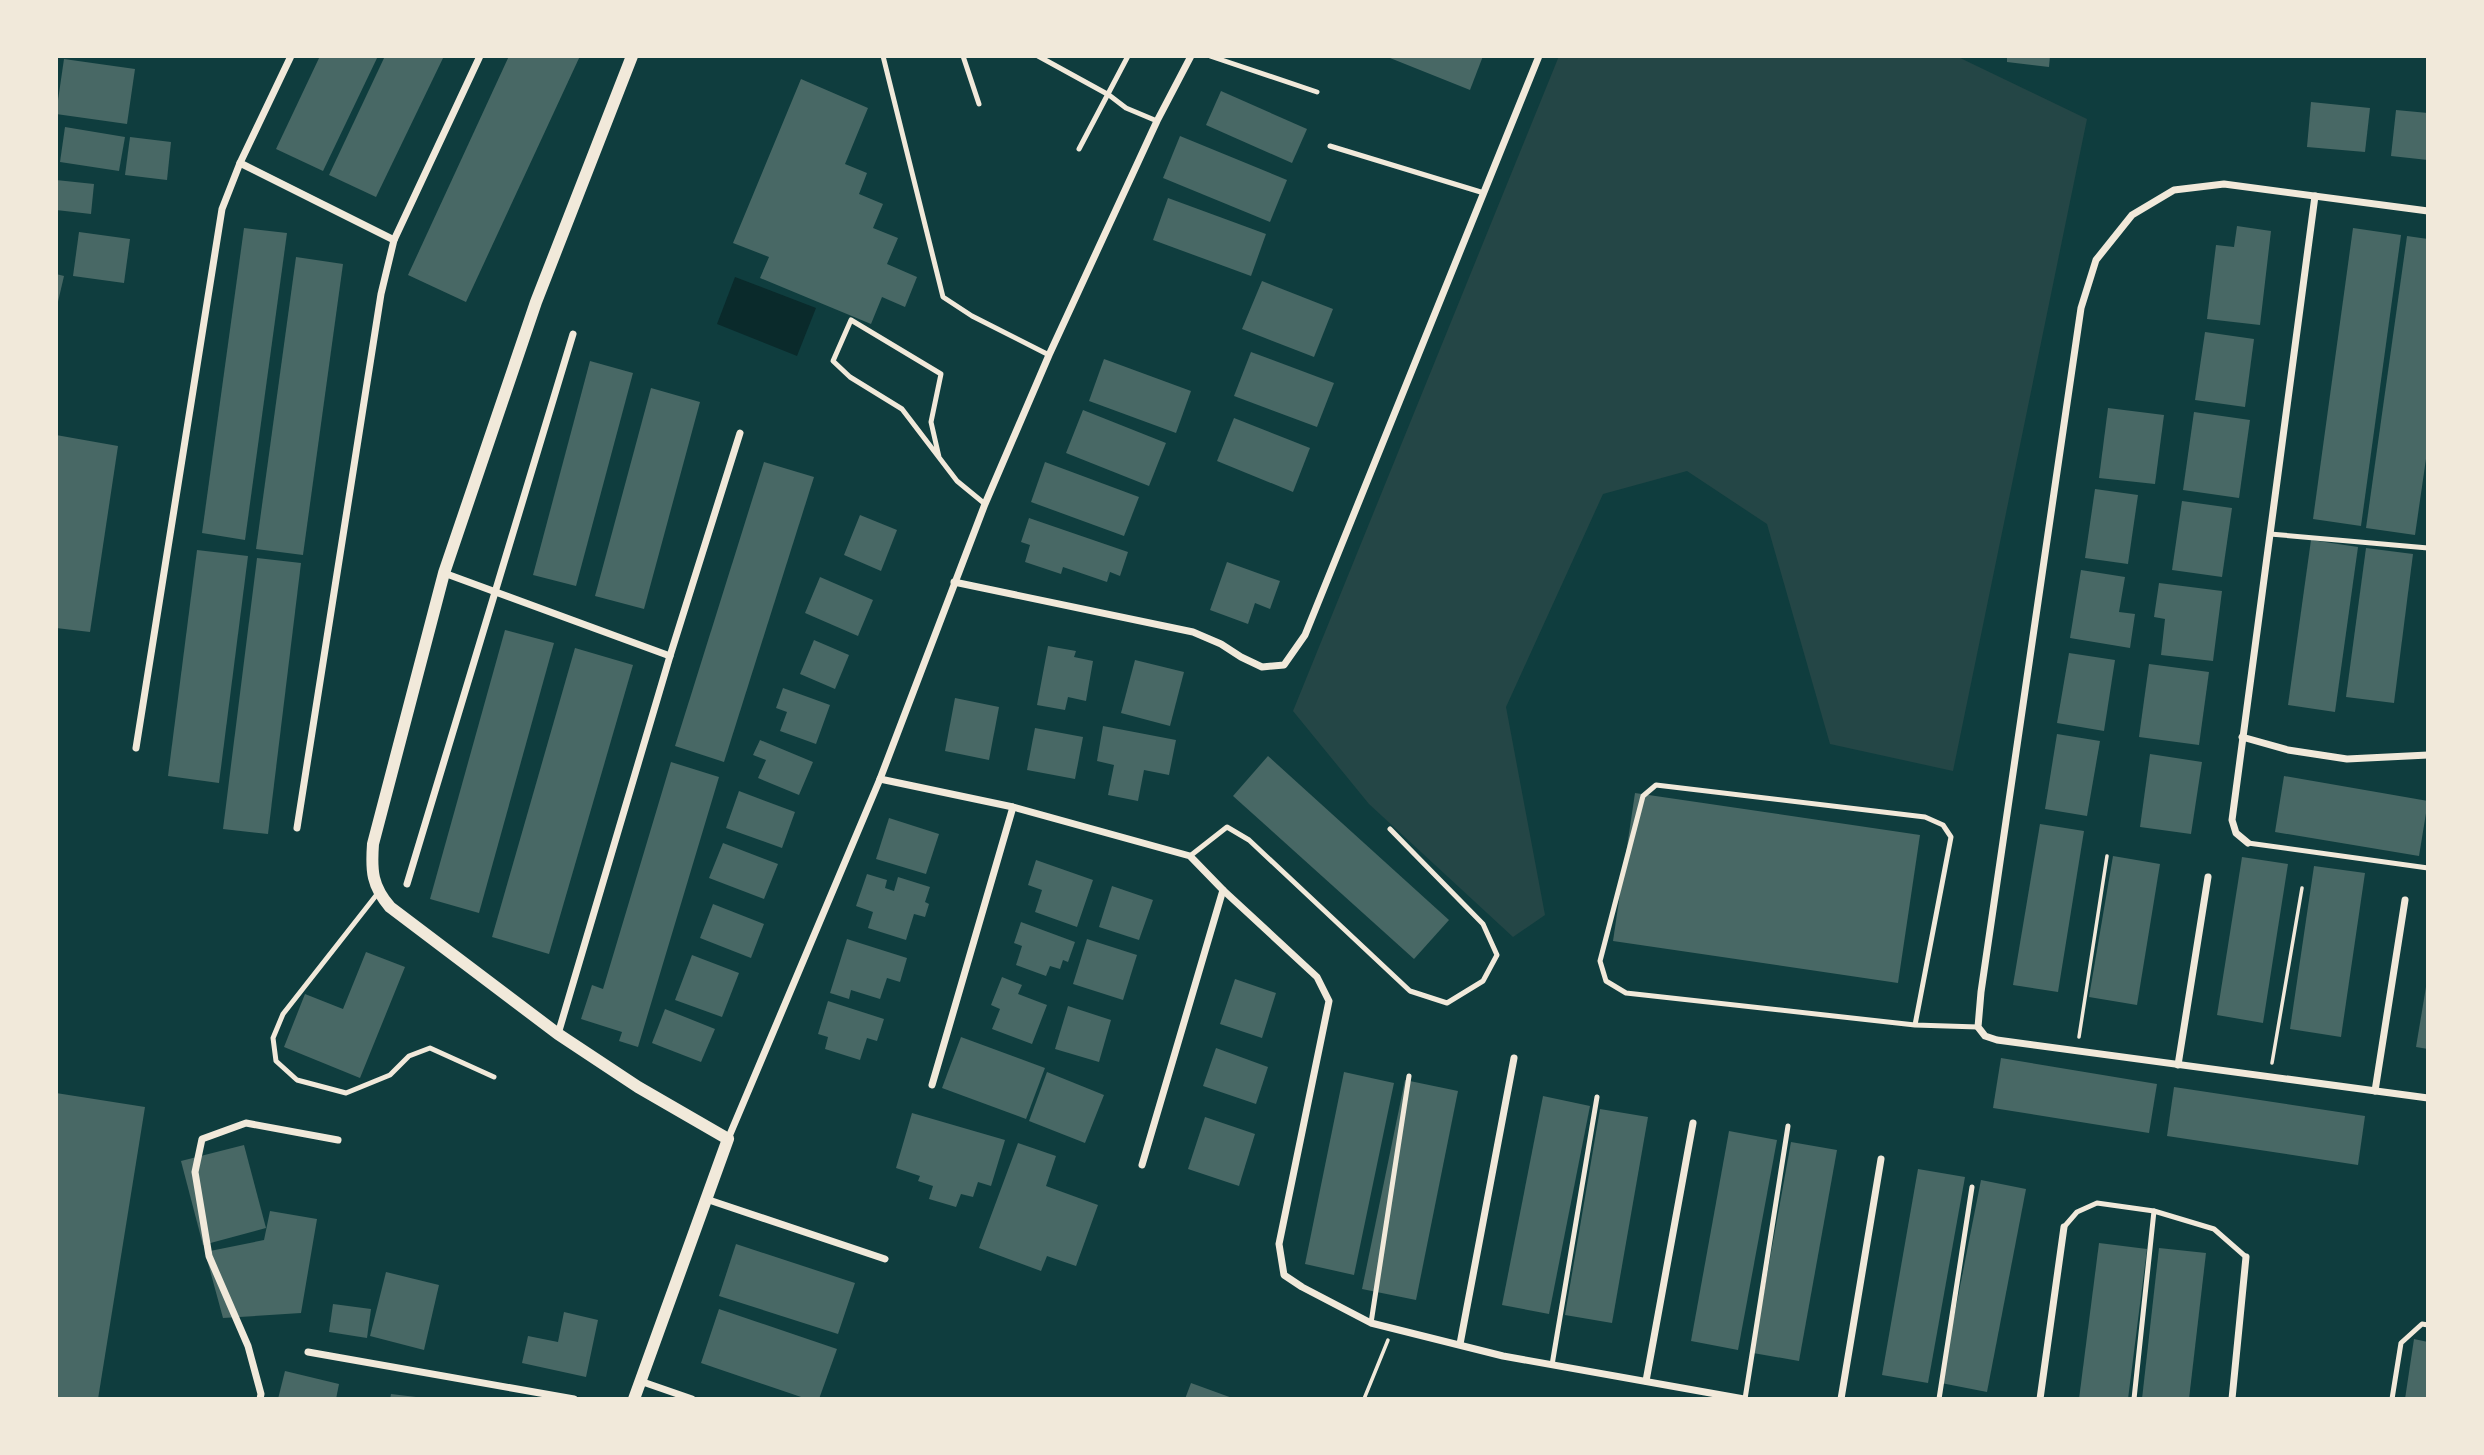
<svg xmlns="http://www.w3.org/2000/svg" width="2484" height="1455" font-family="'Asap Condensed',sans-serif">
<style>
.green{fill:#244646}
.water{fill:#0a2a2b}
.building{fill:#486865}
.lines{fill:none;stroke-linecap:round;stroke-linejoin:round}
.path{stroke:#f1e9da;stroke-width:3.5}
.service{stroke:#f1e9da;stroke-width:5}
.minor{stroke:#f1e9da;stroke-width:7}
.tertiary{stroke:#f1e9da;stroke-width:12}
</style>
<rect width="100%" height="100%" fill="#0f3d3e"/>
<path class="green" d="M1559 56H1956L2087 119 1953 771 1830 744 1767 524 1687 471 1603 494 1506 707 1545 915 1513 937 1369 804 1293 711Z"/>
<path class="water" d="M735 277 816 308 797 356 717 324Z"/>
<g class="building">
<path d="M320 56H378L323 171 276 149Z"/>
<path d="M385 56H444L376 197 329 175Z"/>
<path d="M509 56H580L466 302 408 275Z"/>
<path d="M1385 56H1483L1470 90Z"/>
<path d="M2007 56H2050L2049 67 2007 62Z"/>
<path d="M64 59 135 69 127 124 56 114Z"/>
<path d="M801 79 868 108 845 164 867 173 859 194 883 204 873 228 898 238 887 264 917 277 905 307 882 297 871 324 760 278 769 257 733 243Z"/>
<path d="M1221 91 1307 129 1292 163 1206 125Z"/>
<path d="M2311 102 2370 108 2365 152 2307 147Z"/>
<path d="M2396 110 2428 113V160L2391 156Z"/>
<path d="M65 127 125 137 119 171 60 162Z"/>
<path d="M1180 136 1287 180 1270 222 1163 178Z"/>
<path d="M130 137 171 142 167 180 125 175Z"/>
<path d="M56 180 94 184 91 214 56 210Z"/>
<path d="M1168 198 1266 234 1251 276 1153 240Z"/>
<path d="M2237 226 2271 231 2260 325 2207 319 2216 245 2234 247Z"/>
<path d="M244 228 287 233 245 540 202 533Z"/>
<path d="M2353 228 2401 235 2361 526 2313 519Z"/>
<path d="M79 232 130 239 124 283 73 276Z"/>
<path d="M2407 236 2428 239V445L2415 535 2366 528Z"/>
<path d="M296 257 343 264 303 555 256 549Z"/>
<path d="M56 274 64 276 57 306 56 305Z"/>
<path d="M1262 281 1333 309 1314 357 1242 329Z"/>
<path d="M2205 332 2254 339 2245 407 2195 400Z"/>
<path d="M1251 352 1334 383 1317 427 1234 396Z"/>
<path d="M1104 359 1191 391 1176 433 1089 401Z"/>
<path d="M590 361 633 373 576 586 533 575Z"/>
<path d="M651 388 700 402 644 609 595 596Z"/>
<path d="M2108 408 2164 415 2155 484 2099 478Z"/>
<path d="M1083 410 1166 443 1149 486 1066 453Z"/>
<path d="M2194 412 2250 420 2239 498 2183 490Z"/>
<path d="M1234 418 1310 448 1293 492 1217 461Z"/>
<path d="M56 435 118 446 90 632 56 628Z"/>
<path d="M764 462 814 477 724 762 675 746Z"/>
<path d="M1045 462 1139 497 1124 536 1031 502Z"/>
<path d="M2095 489 2138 495 2128 564 2085 558Z"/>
<path d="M2182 501 2232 508 2222 577 2172 570Z"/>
<path d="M860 515 897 530 881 571 844 555Z"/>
<path d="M1029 518 1128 552 1120 576 1110 572 1107 582 1063 567 1061 574 1025 562 1030 545 1021 542Z"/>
<path d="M2311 540 2358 547 2335 712 2288 705Z"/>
<path d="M2366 548 2413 554 2394 703 2346 697Z"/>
<path d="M197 550 248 556 219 783 168 776Z"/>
<path d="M257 558 301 563 268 834 223 829Z"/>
<path d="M1227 562 1280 581 1270 609 1255 603 1248 624 1210 610Z"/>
<path d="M2081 570 2125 577 2119 612 2135 614 2130 648 2070 638Z"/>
<path d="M820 577 873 600 858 636 805 613Z"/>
<path d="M2159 583 2222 591 2213 661 2161 655 2165 619 2154 617Z"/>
<path d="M505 630 554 643 479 913 430 899Z"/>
<path d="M814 640 849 655 835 689 800 674Z"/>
<path d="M1048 646 1076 651 1074 657 1093 661 1086 701 1068 697 1065 710 1037 705Z"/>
<path d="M575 648 633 665 549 954 492 937Z"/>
<path d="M2069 653 2115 660 2104 731 2057 723Z"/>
<path d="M1135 660 1184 672 1170 726 1121 713Z"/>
<path d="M2149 664 2209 672 2199 745 2139 737Z"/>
<path d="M783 688 830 705 816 744 780 731 787 712 776 708Z"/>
<path d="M955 698 999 707 989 760 945 751Z"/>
<path d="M1103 726 1176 740 1169 775 1144 770 1138 801 1108 795 1114 765 1097 761Z"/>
<path d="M1035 728 1083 737 1075 779 1027 770Z"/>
<path d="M2057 734 2100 741 2087 816 2045 809Z"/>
<path d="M760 740 813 762 799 795 758 778 766 760 753 755Z"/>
<path d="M2150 754 2202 762 2191 834 2140 827Z"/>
<path d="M1268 756 1449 920 1414 959 1233 796Z"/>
<path d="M671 762 719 777 638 1047 619 1041 622 1032 581 1019 592 985 603 989Z"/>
<path d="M2284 776 2428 801 2419 856 2275 832Z"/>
<path d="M739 791 795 812 782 848 726 828Z"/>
<path d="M1635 793 1920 835 1898 983 1613 941Z"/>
<path d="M889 818 939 834 926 874 876 859Z"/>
<path d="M2040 824 2084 831 2058 992 2013 985Z"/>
<path d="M723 843 778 864 764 899 709 878Z"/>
<path d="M2113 856 2160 864 2137 1005 2089 997Z"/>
<path d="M2242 857 2288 864 2263 1023 2217 1015Z"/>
<path d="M1036 860 1093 880 1077 927 1035 912 1042 890 1028 885Z"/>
<path d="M2314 866 2365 873 2341 1037 2290 1029Z"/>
<path d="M867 874 887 880 885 888 894 891 898 877 930 887 925 902 929 904 925 917 914 914 906 940 868 928 873 912 856 906Z"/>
<path d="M1112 886 1153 900 1139 940 1099 927Z"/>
<path d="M713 904 764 924 751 958 700 938Z"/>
<path d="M1021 922 1075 942 1068 962 1063 960 1060 969 1050 966 1046 976 1016 965 1022 946 1014 943Z"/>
<path d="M847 939 907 958 900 982 887 978 880 999 851 990 849 999 830 993Z"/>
<path d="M1087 939 1137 955 1123 1000 1073 984Z"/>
<path d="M366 952 405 967 360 1078 284 1047 305 994 343 1009Z"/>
<path d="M692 955 739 973 722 1017 675 1000Z"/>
<path d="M1002 977 1022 985 1018 994 1047 1005 1032 1044 992 1029 1000 1009 991 1005Z"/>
<path d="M1235 979 1276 993 1262 1038 1220 1024Z"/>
<path d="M2427 981H2428V1049L2416 1047Z"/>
<path d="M828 1001 884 1019 877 1041 867 1038 860 1060 825 1049 828 1037 818 1034Z"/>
<path d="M1068 1006 1111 1020 1099 1062 1055 1049Z"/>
<path d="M665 1009 715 1029 701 1062 652 1043Z"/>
<path d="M961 1037 1045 1068 1026 1119 942 1088Z"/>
<path d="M1216 1048 1268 1067 1256 1104 1203 1086Z"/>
<path d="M2001 1058 2157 1084 2149 1133 1993 1108Z"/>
<path d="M1047 1072 1104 1095 1085 1143 1029 1121Z"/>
<path d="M1344 1072 1394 1083 1354 1275 1305 1264Z"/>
<path d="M1405 1080 1458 1091 1416 1300 1362 1289Z"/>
<path d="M2174 1087 2365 1116 2358 1165 2167 1136Z"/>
<path d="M56 1093 145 1107 98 1399H56Z"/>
<path d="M1543 1096 1590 1106 1549 1314 1502 1305Z"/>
<path d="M1600 1109 1648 1117 1612 1323 1565 1315Z"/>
<path d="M912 1113 1005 1140 991 1186 978 1182 973 1197 961 1194 956 1207 929 1199 933 1186 918 1181 920 1176 896 1168Z"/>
<path d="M1205 1117 1255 1134 1239 1186 1188 1169Z"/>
<path d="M1729 1131 1777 1140 1738 1350 1691 1341Z"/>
<path d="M1791 1142 1837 1150 1799 1361 1753 1353Z"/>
<path d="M1018 1143 1056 1156 1046 1186 1098 1205 1076 1266 1047 1256 1041 1271 979 1248Z"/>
<path d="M244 1145 266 1228 203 1245 181 1161Z"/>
<path d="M1918 1169 1965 1177 1928 1383 1882 1375Z"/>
<path d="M1981 1180 2026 1189 1987 1392 1941 1383Z"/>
<path d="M270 1211 317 1219 301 1313 223 1318 205 1252 264 1240Z"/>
<path d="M2099 1243 2147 1249 2128 1399H2079Z"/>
<path d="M736 1244 855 1283 838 1334 719 1296Z"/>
<path d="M2159 1248 2206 1253 2189 1399H2142Z"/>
<path d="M386 1272 439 1285 424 1350 370 1336Z"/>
<path d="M333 1304 371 1309 367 1338 329 1332Z"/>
<path d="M719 1309 837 1349 819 1399H807L701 1363Z"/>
<path d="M564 1312 598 1320 586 1377 522 1363 528 1336 558 1342Z"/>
<path d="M2414 1339 2428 1342V1399H2405Z"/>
<path d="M285 1371 339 1384 336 1399H278Z"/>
<path d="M1191 1383 1235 1399H1185Z"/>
<path d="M391 1394 416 1397V1399H390Z"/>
</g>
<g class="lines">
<g class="path">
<path d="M2079 1037 2107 856"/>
<path d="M2272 1063 2302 888"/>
<path d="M1364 1399 1388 1340"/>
</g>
<g class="service">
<path d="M883 56 943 297 972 316 1049 355"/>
<path d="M963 56 979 104"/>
<path d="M1038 56 1109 95 1126 108 1157 121"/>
<path d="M1210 56 1317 92"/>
<path d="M1330 146 1484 193"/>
<path d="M1079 149 1128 56"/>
<path d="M939 457 931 422 941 374 851 320 833 361 850 377 902 409 957 481 985 504"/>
<path d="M2270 534 2428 548"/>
<path d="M2248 843 2428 868"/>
<path d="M1190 856 1227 827 1249 840 1410 991 1447 1003 1483 981 1497 955 1483 924 1390 829"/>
<path d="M378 893 283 1014 273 1038 276 1061 297 1080 346 1093 390 1075 409 1056 430 1048 494 1077"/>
<path d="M1915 1025 1951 837 1943 825 1925 817 1656 785 1643 796 1600 961 1606 981 1626 993 1915 1025 1978 1027"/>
<path d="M2064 1227 2077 1212 2097 1203 2154 1211 2214 1229 2246 1257"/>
<path d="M1371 1323 1409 1076"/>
<path d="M1552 1365 1597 1097"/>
<path d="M1745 1399 1788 1126"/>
<path d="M1939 1399 1972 1187"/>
<path d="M2134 1399 2154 1211"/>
<path d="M2392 1399 2401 1343 2422 1324 2428 1325"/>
</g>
<g class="minor">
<path d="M240 163 394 240"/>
<path d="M2428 211 2224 184 2174 190 2132 215 2096 260 2081 308 1981 992 1978 1027 1985 1036 1997 1040 2428 1098"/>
<path d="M444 573 670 656"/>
<path d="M954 582 1193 632 1221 644 1241 657 1262 667 1284 665 1305 635 1539 56"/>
<path d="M2242 737 2288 750 2347 759 2428 755"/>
<path d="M136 748 222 209 240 163 291 56"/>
<path d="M880 779 1013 807 1190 856 1223 890 1317 977 1329 1001 1279 1244 1284 1275 1302 1287 1371 1323 1503 1356 1744 1399"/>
<path d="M297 828 381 294 394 240 480 56"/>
<path d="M2248 843 2236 833 2232 820 2315 196"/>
<path d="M407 884 573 334"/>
<path d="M558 1034 670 656 740 433"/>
<path d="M2178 1065 2208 877"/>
<path d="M932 1085 1013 807"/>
<path d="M2375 1091 2405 900"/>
<path d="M728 1139 880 779 985 504 1049 355 1157 121 1191 56"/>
<path d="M1142 1165 1223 890"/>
<path d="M706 1199 885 1259"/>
<path d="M1460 1344 1514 1058"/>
<path d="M308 1352 574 1399"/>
<path d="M640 1381 692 1399"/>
<path d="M1646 1381 1693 1123"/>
<path d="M260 1399 261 1394 248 1346 209 1256 195 1172 202 1139 246 1123 338 1140"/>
<path d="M1841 1399 1881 1159"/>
<path d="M2040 1399 2064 1227"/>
<path d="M2232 1399 2246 1257"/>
</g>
<path class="tertiary" d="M632 56 536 302 444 573 373 844C371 871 372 886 390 907L558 1034 638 1087 728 1139 634 1399"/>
</g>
<rect width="2484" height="1455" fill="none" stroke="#f1e9da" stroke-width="116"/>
</svg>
